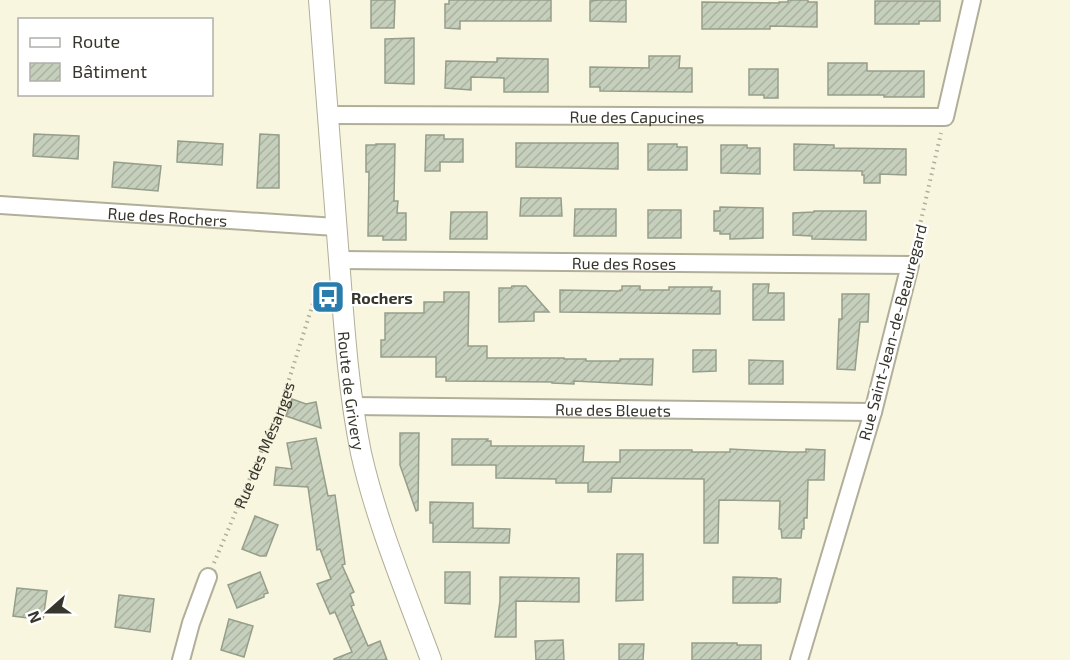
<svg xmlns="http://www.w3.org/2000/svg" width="1070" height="660" font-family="'Exo 2',sans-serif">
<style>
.building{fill:url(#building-hatch);stroke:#959e8b;stroke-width:1.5}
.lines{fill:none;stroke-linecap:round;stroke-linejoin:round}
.minor-casing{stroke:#b1ae99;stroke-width:20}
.tertiary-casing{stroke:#b1ae99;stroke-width:22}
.path{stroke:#afad9c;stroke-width:4;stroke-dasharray:1.5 4.5;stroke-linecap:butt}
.minor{stroke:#fff;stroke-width:16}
.tertiary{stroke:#fff;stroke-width:20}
.labels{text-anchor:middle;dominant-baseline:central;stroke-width:4.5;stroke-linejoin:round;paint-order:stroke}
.street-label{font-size:16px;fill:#37362d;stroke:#fff}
.poi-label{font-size:16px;font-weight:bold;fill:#37362d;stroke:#fff;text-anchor:start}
</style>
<defs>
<pattern id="building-hatch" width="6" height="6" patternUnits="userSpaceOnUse" patternTransform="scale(1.5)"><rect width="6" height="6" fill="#c5cfbb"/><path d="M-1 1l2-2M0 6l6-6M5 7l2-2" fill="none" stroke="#aab2a1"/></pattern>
</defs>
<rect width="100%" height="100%" fill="#f9f6e0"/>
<g class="building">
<path d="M371 0H395L394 28H371Z"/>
<path d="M449 0H551V21H460V29L445 28V4H449Z"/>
<path d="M599 0H626V22L590 21V1Z"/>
<path d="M788 0H808V2H817V27L770 26V29H702V2L779 3V2H788Z"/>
<path d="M875 1H940V21H919V24H875Z"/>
<path d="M414 38V84L385 83V39Z"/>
<path d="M649 56H680L679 68H692V92L600 91V87H590V67L649 68Z"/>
<path d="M497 58 548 59V92H504V78L471 77V90L445 88 446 61 497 62Z"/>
<path d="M828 63H867V71H924V97H884V95H828Z"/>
<path d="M749 69H778V98H764V95H749Z"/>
<path d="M34 134 79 136 78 159 33 156Z"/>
<path d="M260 134 279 135V188H257Z"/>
<path d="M426 135H444V139H463V162H440V171H425Z"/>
<path d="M178 141 223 144 222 165 177 162Z"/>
<path d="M516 143H618V169L516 167Z"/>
<path d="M376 144H395L394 201H398L397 213H406V240H383V236H368L369 172H366V145H376Z"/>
<path d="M648 144H677V147H687V170H648Z"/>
<path d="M794 144 834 145V148L906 149V175L880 174V183H864V175H862V171L794 170Z"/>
<path d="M721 145H747V148H760V174L721 173Z"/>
<path d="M114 162 161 166 158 191 112 187Z"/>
<path d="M521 198H561L562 216H520Z"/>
<path d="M720 207 763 208V238L730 239V234H720V231H714V211H720Z"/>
<path d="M575 209H616V236H574Z"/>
<rect x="648" y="210" width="33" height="28"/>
<path d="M814 211H866V240L812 239V236L793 235V213L814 212Z"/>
<path d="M451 212H487V239H450Z"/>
<path d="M753 284H769L768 293H784V320H753Z"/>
<path d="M512 286H526L549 312H534V321L499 322V288H511Z"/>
<path d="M622 286H640V290H669V287H712L711 291H720V314L560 312V290L620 291V290H622Z"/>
<path d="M444 292H469L468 346H487V358H564V359H586V361H620V359H653L652 385 574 381V384L552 383V382L446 381V377H436V357H381V340H385V313H424V302H444Z"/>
<path d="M842 294H869L868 322H860L855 370 837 369 839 319H842Z"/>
<path d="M693 350H716V371L693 372Z"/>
<path d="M749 360 783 361V384H749Z"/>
<path d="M292 399 306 404 316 402 321 428 286 416Z"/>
<path d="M400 433H419L418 510 416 511 400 465Z"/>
<path d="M316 438 328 496 335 495 345 564 342 565 354 592 350 594 354 605 351 606 368 646 380 641 387 660H334V659L352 652 335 612 330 614 317 584 331 579 320 549 317 550 308 487 274 485 276 467 292 469 287 443Z"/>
<path d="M452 439H488L487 441H491V446H584L583 462H620V450H692V452H730V449L790 452H806V449L825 450 824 480H808L807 518H804V529H802L801 538H782L781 529H779L780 501 719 500 718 543H704V479L612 478 611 492H588V483H556V479L496 478V465H452Z"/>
<path d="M430 502 473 503V528L510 529 509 543 433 542V523H430Z"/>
<path d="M255 516 278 525 266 556H260L242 549Z"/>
<path d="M617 554H643V600L616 601Z"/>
<path d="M260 572 268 593 264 594V597L237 608 228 585Z"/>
<path d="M445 572H470V604L445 603Z"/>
<path d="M500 577 579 578V602L516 601V637H495L500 601Z"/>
<path d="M733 577 777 578V579H781L780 602H777V603H733Z"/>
<path d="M17 588 47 591 43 620 13 616Z"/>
<path d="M119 595 154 599 150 632 115 627Z"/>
<path d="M229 619 253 626 244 657 221 650Z"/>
<path d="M563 640 564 660H536L535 641Z"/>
<path d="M692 643H737V645H761V660H692Z"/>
<path d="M619 644H644L643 660H619Z"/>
</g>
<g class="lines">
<defs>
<g id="minor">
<path id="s2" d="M329 115 945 117 972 0"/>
<path id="s3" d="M0 205 336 227"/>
<path id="s4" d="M339 260 910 265 873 412 799 660"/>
<path id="s5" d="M352 406 873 412"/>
<path d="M181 660 191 623 208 577"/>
</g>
<g id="tertiary">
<path id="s6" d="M319 0C326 86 332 173 339 259 344 324 348 389 361 453 377 524 406 592 431 660"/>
</g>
</defs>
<use href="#minor" class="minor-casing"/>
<use href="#tertiary" class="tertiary-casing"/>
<g class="path">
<path d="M914 251 941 133"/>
<path id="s1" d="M214 563 281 405 321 278"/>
</g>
<use href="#minor" class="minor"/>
<use href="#tertiary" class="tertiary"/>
</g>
<defs>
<symbol id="bus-square" viewBox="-11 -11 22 22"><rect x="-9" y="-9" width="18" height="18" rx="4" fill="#297dad" stroke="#fff"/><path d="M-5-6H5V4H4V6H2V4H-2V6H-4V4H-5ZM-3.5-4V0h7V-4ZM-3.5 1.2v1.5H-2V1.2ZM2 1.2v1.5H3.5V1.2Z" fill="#fff"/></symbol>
</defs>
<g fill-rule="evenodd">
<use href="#bus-square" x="309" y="278" width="38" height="38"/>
</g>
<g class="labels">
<g class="street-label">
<text stroke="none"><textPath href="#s2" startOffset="308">Rue des Capucines</textPath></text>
<text stroke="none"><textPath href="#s3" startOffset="168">Rue des Rochers</textPath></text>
<text stroke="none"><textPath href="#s4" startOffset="285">Rue des Roses</textPath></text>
<text transform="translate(892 332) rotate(-75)">Rue Saint-Jean-de-Beauregard</text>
<text stroke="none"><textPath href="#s6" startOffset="392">Route de Grivery</textPath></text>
<text stroke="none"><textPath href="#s5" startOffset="261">Rue des Bleuets</textPath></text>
<text stroke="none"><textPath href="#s1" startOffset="128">Rue des Mésanges</textPath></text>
</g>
<g class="poi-label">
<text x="351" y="297">Rochers</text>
</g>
</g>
<rect x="18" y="18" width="195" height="78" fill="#ffffff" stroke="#afafab" stroke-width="1.5"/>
<rect x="30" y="38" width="30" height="9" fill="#ffffff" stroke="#afafab" stroke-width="1.5"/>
<text x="72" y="48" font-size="18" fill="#37362d">Route</text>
<rect x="30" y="63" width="30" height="18" fill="url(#building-hatch)" stroke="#afafab" stroke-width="1.5"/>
<text x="72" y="78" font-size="18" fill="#37362d">Bâtiment</text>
<g transform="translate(48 612) rotate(249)" stroke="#ffffff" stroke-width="4.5" paint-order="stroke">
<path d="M0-4.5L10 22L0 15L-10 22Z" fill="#37362d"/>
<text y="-9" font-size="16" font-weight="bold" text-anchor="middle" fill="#37362d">N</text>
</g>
</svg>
